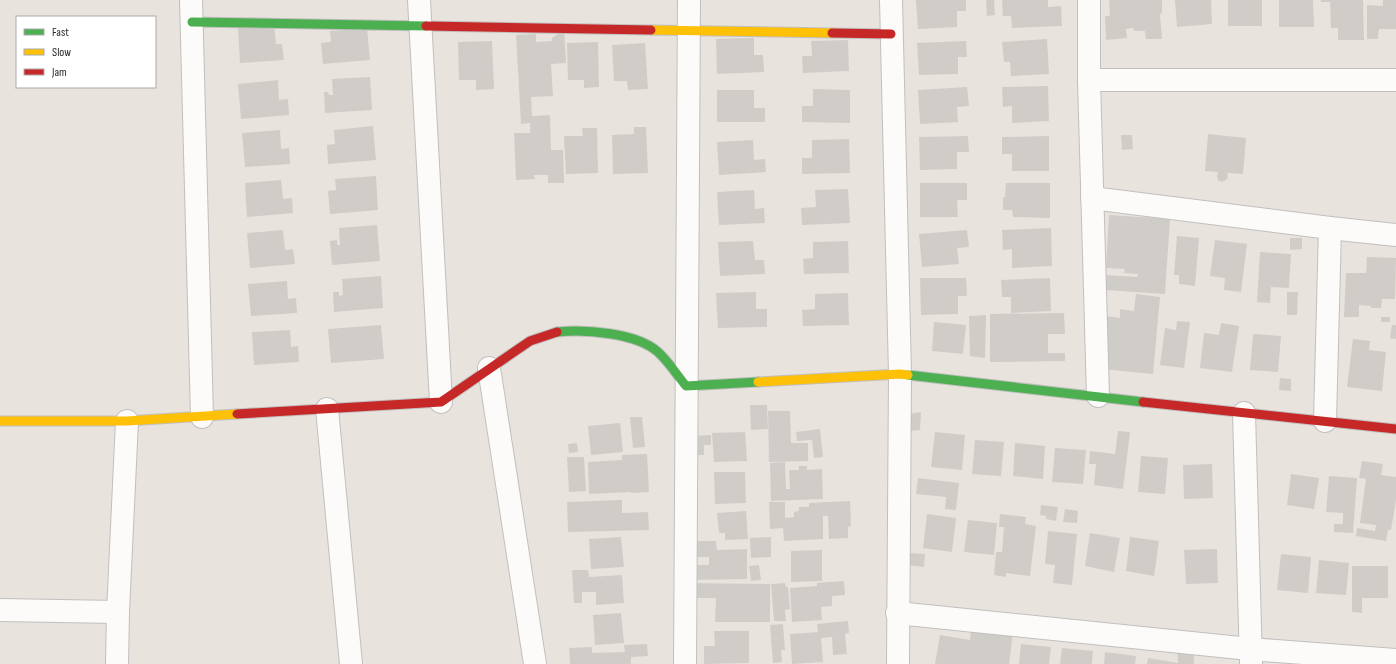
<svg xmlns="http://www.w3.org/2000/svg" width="1396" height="664" font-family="'Sofia Sans Condensed',sans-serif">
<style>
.building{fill:#d0cdc9}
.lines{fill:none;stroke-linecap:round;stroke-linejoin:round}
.street-casing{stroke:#c1bfbf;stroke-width:24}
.fast-casing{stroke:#c1bfbf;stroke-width:11}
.slow-casing{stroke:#c1bfbf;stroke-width:11}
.jam-casing{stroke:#c1bfbf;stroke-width:11}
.street{stroke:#fcfbfa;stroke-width:22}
.fast{stroke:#4caf50;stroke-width:9}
.slow{stroke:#ffc107;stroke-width:9}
.jam{stroke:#c62828;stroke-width:9}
</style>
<rect width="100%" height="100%" fill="#e8e3dd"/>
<g class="building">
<path d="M916 0H966V11H957V27L918 29Z"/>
<path d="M986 0H994L995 15 987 16Z"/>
<path d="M1002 0H1048V7L1061 6 1062 26 1012 28 1011 16H1003Z"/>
<path d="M1109 0H1162V13L1160 14 1162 39H1146L1145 31H1134L1133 28 1126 29 1127 38 1106 40 1105 16H1110Z"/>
<path d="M1175 0H1211L1212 24 1177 27Z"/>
<rect x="1228" y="0" width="34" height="26"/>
<path d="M1279 0H1313L1314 27H1279Z"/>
<path d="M1321 0H1363L1364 40H1338V28H1331L1330 2H1321Z"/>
<path d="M1383 0H1396V29H1379L1378 39H1367V5L1383 6Z"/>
<path d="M274 25 276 44H282L284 60 240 63 238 28Z"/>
<path d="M367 28 370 60 323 64 321 43 331 42 330 31Z"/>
<path d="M564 30 566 63 551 64 553 96 531 97 532 116 550 115 551 150H563L564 183H548V175H534L535 179 516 180 514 133H530V123L521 124 516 35 536 34V42L552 41V38Z"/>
<path d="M754 38V55H763L764 72 717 74 716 39Z"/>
<path d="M1047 39 1049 74 1011 76 1010 62H1004L1002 42Z"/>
<path d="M848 40 849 71 803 73 802 56H812L811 41Z"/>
<path d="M492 41 494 89 476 90V80H459L458 42Z"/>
<path d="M966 41 967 57H958V74L919 75 917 43Z"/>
<path d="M598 42 599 87 584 88V80H568L567 43Z"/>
<path d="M645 43 648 89 628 90 627 81H614L612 45Z"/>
<path d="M370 77 372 110 325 113 324 92H328L329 95H333L332 79Z"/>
<path d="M278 80 279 100 288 99 289 115 241 119 238 84Z"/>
<path d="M1048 86 1049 121 1012 123V106L1003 107 1002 87Z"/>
<path d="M967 87 969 106 957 107 958 122 920 124 918 90Z"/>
<path d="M813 89 850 90V123L802 122V106H813Z"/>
<path d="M717 90H754V108H765V122H717Z"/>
<path d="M373 126 376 160 328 164 327 145 335 144 334 130Z"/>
<path d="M634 127H646L648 173 613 174 612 135 634 134Z"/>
<path d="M582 128H597L598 173 566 174 564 136H583Z"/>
<path d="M280 130 281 149 289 148 290 164 245 167 242 133Z"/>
<path d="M1208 134 1246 138 1243 174 1227 173 1228 177 1226 180 1222 182 1218 180 1217 176 1218 172 1205 171Z"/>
<path d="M1121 135H1132L1133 149 1122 150Z"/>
<path d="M968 136 969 152H957V169L920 170 919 137Z"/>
<path d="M1049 136V171H1012V154H1002V137Z"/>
<path d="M849 139 850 173 802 174V158H812V140Z"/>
<path d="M753 140 754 160 765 159 766 172 719 175 717 142Z"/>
<path d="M376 176 378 210 330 214 328 191 336 190 335 179Z"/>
<path d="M281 180 283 199 292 198 293 213 247 217 245 183Z"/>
<path d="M920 183H967V200H957L958 217H920Z"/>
<path d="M1006 183H1050V218L1013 217 1012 210H1003V197H1005Z"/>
<path d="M848 189 850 223 802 225 801 208 816 207 815 190Z"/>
<path d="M754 190 755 209 764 208 765 223 719 225 717 192Z"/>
<path d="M1109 215 1170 219 1165 294 1105 290 1106 275 1137 277 1138 274 1124 273 1125 269 1106 268Z"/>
<path d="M377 225 380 261 332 265 330 241 337 240V245H340L339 228Z"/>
<path d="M1051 228 1052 266 1012 268V249L1003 250 1002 230Z"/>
<path d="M283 230 285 250 293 249 295 264 250 268 247 233Z"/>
<path d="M967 230 969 247 957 248 959 264 922 267 919 234Z"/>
<path d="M1177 236 1199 238 1195 286 1179 284V275H1174Z"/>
<path d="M1290 238H1302V249L1290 250Z"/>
<path d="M1215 240 1247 244 1241 292 1224 290 1225 278 1210 276Z"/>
<path d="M753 241 755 260H764L765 274 720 276 718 242Z"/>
<path d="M848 241 849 273 804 274 803 259 813 258V242Z"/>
<path d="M1260 252 1291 254 1289 288 1271 287 1270 303 1257 302Z"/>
<path d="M1367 257 1396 258 1395 299H1382L1381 308H1371V306L1359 305V317H1344L1346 273H1366Z"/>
<path d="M381 276 383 308 334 312 333 292H339V296L343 295 342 279Z"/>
<path d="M920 278H966L967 296H958V314L921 315Z"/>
<path d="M1050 278 1051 311 1011 313V297H1002L1001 280Z"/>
<path d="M287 281 288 299 296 298 297 313 251 316 248 284Z"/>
<path d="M756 292V309H767V327L718 328 716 293Z"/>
<path d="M1287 292H1298L1297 315H1287Z"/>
<path d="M848 293 849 325 803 326 802 310 815 309V294Z"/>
<path d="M1136 294 1160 297 1153 374 1102 369 1106 316 1120 318V309L1134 311Z"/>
<path d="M1064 313 1065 334H1048V353H1065V361L990 362V314Z"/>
<path d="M986 315 985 358 970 356 969 316Z"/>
<rect x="1381" y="317" width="9" height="5"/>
<path d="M1177 321 1190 322 1184 368 1160 365 1165 328 1176 330Z"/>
<path d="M934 322 966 325 963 354 932 351Z"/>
<path d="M1221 323 1239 326 1232 372 1200 368 1204 333 1219 335Z"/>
<path d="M381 325 384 359 331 363 328 329Z"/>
<path d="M1392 325H1396V339L1390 338Z"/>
<path d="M290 330 291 347 298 346 299 362 254 365 252 332Z"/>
<path d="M1253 334 1281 336 1278 372 1250 370Z"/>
<path d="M1353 339 1370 341 1369 350 1386 352 1382 391 1347 387Z"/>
<path d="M1280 378 1291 379V391L1279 390Z"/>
<path d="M750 405H767L768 429 751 430Z"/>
<path d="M768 411H790L791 443H808V461L769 462Z"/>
<path d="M921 412 920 430 908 431 909 414Z"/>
<path d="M630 417H642L645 447 633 448Z"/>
<path d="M620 423 623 452 591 455 588 426Z"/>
<path d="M820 429 823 457 814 458 812 440 797 441 796 432Z"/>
<path d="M1118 431 1130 432 1123 489 1094 485 1096 464H1089L1090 451 1115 454Z"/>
<path d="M745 432 747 461 714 462 712 433Z"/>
<path d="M935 432 965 435 962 470 931 467Z"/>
<path d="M711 435V445H704V455H696L695 436Z"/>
<path d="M975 440 1004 442 1001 476 972 474Z"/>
<path d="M577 443 578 452 569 453 568 444Z"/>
<path d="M1015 443 1045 446 1043 479 1013 476Z"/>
<path d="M1055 448 1086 450 1083 484 1052 482Z"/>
<path d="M647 454 649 492 631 493V492L589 494 588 462 622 460V455Z"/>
<path d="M1141 456 1168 458 1165 494 1138 492Z"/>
<path d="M567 457H584L586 491 569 492Z"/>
<path d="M1362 461 1383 464 1381 475 1396 477V500L1391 530H1388L1386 541 1356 536 1357 528 1375 531 1376 525 1360 523 1366 479 1359 478Z"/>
<path d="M785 462 786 489H790L789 470H799V466H807V470L822 469 823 499 771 501 770 463Z"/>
<path d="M1212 464 1213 498 1184 499 1183 465Z"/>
<path d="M714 472H745L746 503 715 504Z"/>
<path d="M1291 474 1319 478 1314 509 1287 505Z"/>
<path d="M1329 476 1357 478 1353 533 1334 532V524H1343V513L1326 512Z"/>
<path d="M918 478 959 483 956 510 945 509 946 497 916 494Z"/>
<path d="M622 500V513L648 512 649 530 568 532 567 502Z"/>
<path d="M850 501 851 526 848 527V538L829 539 828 516H823V539L784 541 783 528 770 529 769 502H785V518L794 517V512L799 511V507H809V503Z"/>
<path d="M1041 505 1058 507 1056 521 1046 519V516L1040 515Z"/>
<path d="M1065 509 1078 511 1077 523 1063 522Z"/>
<path d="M746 511 748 539 725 540V533H719L717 513Z"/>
<path d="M927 514 956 518 952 552 923 548Z"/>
<path d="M1000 514 1026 517 1025 524 1036 526 1030 576 1006 573V577L994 575 996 552H1002L1004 527H999Z"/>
<path d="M968 520 997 523 994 555 964 552Z"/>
<path d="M1048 531 1077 534 1072 585 1053 583 1055 565 1045 564Z"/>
<path d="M1090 533 1120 538 1114 572 1085 566Z"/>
<path d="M621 537 624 567 591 569 589 539Z"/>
<path d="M771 537V557L751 558 750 538Z"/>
<path d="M1130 537 1159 541 1154 576 1126 571Z"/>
<path d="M689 541H716L717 550 747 549V579L690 580 689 565H709V557H689Z"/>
<path d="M1217 549 1218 583 1186 584 1184 550Z"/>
<path d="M822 550V581L791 582V551Z"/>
<path d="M908 553 925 554 924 567 907 565Z"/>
<path d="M1281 554 1311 557 1308 593 1277 590Z"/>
<path d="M1319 560 1349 563 1346 595 1316 593Z"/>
<path d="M759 565 761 580 751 581 749 566Z"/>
<path d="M1352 566H1388V598H1362V613L1352 612Z"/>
<path d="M572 570H588L589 577 622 575 624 603 596 605V592H582V603H574Z"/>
<path d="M844 581 845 595 832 596V606L821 607 822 620 792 622 790 588 817 586V583Z"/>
<path d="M688 583 770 584V622H715L716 598H688Z"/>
<path d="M785 583 786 587H788L790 609 785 610 786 621H774L771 584Z"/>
<path d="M621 613 624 643 595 645 593 615Z"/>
<path d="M848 621 849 633 845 634 847 654 833 655 832 637 821 638 823 662 792 664 790 634 818 632 817 624Z"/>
<path d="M972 623 1013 633 1009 664H935L940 635 970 640Z"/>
<path d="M783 624 785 650H781L782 662 773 663 770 625Z"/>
<path d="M714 631H749V663L704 664V646H715Z"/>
<path d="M647 644 648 656 631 657V664H570L569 648 592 647V653L625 652 624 645Z"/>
<path d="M1021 644 1051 647 1049 664H1019Z"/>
<path d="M1177 645H1193L1194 664H1147L1148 658 1178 663Z"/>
<path d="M1062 648 1093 651 1092 664H1060Z"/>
<path d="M1105 652 1136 656 1135 664H1104Z"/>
</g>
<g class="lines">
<defs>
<g id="street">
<path d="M191 0 202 417"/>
<path d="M419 0 441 402"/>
<path d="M891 0 900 374 898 664"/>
<path d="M1089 0V80L1098 396"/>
<path d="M1089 80H1396"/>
<path d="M1092 198 1330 228 1396 235"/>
<path d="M489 368 535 664"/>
<path d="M327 409 351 664"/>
<path d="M1244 413 1251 662"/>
<path d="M1325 421 1330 228"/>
<path d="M0 610 118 612"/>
<path d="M897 613 1250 649 1396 660"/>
<path d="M117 664 118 612 127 421"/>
<path d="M685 664 689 0"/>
</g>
<g id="fast">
<path d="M192 22 426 26"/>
<path d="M557 332C585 329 637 333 658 352 669 362 677 375 686 386L758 382"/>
<path d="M908 375 1143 402"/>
</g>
<g id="slow">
<path d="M651 30 832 33"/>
<path d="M758 382 900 374 908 375"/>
<path d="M0 421H127L237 414"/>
</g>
<g id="jam">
<path d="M426 26 651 30"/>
<path d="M832 33 891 34"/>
<path d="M1143 402 1396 429"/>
<path d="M237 414 441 402 530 341 557 332"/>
</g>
</defs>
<use href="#street" class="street-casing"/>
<use href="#fast" class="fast-casing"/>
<use href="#slow" class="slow-casing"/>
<use href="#jam" class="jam-casing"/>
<use href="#street" class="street"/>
<use href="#fast" class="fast"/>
<use href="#slow" class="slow"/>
<use href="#jam" class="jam"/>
</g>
<rect x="16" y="16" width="140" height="72" fill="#ffffff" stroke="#a9a9a9"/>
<rect x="24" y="29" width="20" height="6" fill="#4caf50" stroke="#a9a9a9"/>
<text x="52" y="36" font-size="12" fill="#282828">Fast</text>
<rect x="24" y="49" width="20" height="6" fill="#ffc107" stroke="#a9a9a9"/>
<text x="52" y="56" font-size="12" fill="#282828">Slow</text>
<rect x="24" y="69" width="20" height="6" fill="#c62828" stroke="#a9a9a9"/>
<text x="52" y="76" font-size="12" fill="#282828">Jam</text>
</svg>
